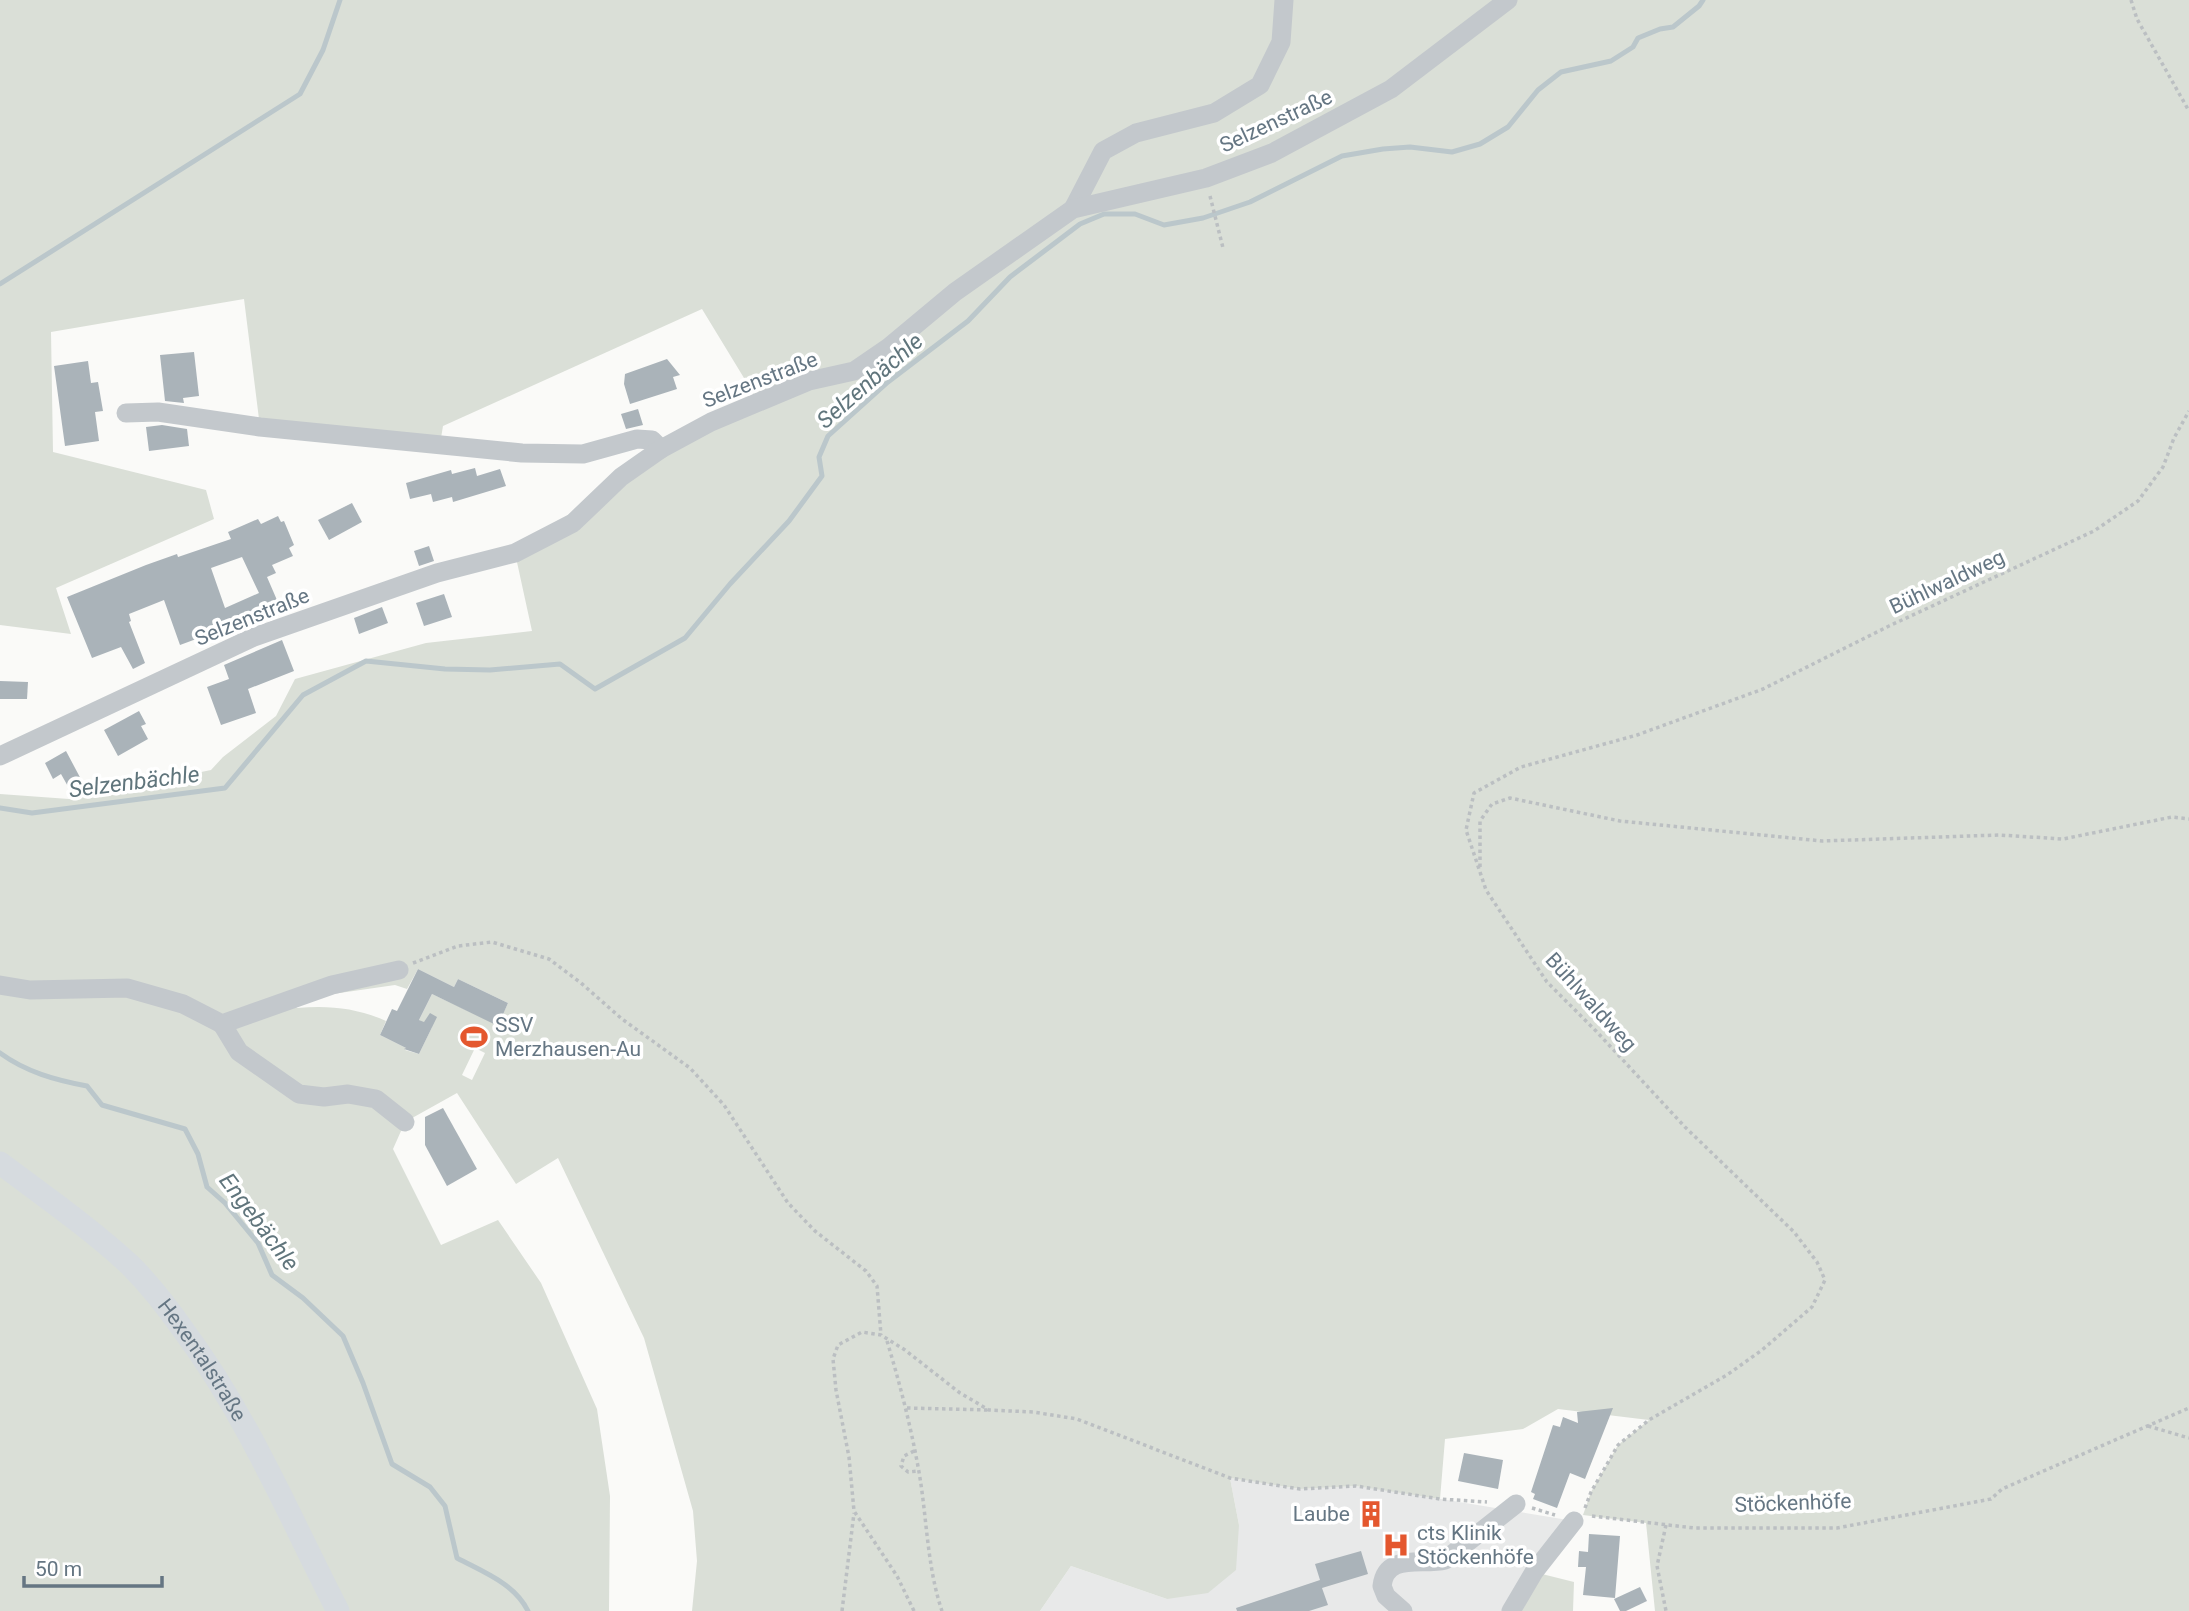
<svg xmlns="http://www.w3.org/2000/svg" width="2189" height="1611" font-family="Roboto,sans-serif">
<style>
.built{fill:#e8e9e9}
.green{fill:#dadfd7;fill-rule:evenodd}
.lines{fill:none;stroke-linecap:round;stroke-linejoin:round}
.stream{stroke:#bbc7cb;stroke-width:5}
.building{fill:#aab3b9;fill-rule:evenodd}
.path{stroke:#bbbfc2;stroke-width:3.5;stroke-dasharray:3.5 3.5;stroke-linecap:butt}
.minor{stroke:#c3c8cc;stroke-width:19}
.major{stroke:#d6dbdf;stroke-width:23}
.labels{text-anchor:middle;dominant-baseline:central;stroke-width:7;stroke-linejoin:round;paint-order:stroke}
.street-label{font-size:21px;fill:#657683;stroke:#fff}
.poi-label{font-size:21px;fill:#657683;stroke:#fff;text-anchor:start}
.water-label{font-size:23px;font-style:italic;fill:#60757c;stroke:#fff}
</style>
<rect width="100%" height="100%" fill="#fafaf8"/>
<path class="built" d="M1230 1478 1300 1489 1356 1486 1380 1489 1574 1521 1511 1611H1040L1071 1566 1167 1599 1239 1525Z"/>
<g class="green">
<path d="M0 0H2189V1611H1655L1646 1523 1583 1515 1591 1492 1618 1445 1649 1420 1558 1409 1523 1429 1445 1439 1440 1499 1356 1486 1300 1489 1230 1478 1239 1525 1236 1570 1208 1593 1167 1599 1071 1566 1040 1611H692L697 1561 693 1511 644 1338 558 1158 516 1184 457 1093 405 1122 393 1149 441 1245 498 1220 541 1283 597 1409 610 1496 609 1611H0V794L69 799 211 770 223 757 276 716 295 679 426 643 532 631 515 553 621 477 758 401 702 309 443 426 440 444 260 427 244 299 51 332 53 452 206 490 214 519 56 588 71 634 0 625ZM418 969 454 987 458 979 508 1003 498 1025 432 994 419 1020 432 1027 419 1054 405 1050 406 1048 380 1035 386 1021C357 1008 329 1005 297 1008L291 1000 395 985 407 989ZM475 1048 485 1053 472 1080 462 1075Z"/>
<path d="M1534 1572 1574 1582 1573 1611H1511Z"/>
</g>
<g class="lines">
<g class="stream">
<path d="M0 284 300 94 323 50 340 0"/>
<path d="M0 808 32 813 225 788 303 695 366 661 445 669 490 670 560 664 595 689 685 638 730 584 789 521 822 476 819 457 828 436 888 382 968 321 1010 277 1080 224 1104 214H1135L1164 225 1203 218 1250 202 1342 156 1383 149 1410 147 1452 152 1480 144 1508 127 1538 90 1561 72 1611 61 1633 47 1638 38 1660 29 1673 27 1699 6 1703 0"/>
<path d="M0 1053C26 1072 55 1080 87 1086L102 1105 185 1129 198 1154 207 1187 225 1203 258 1243 272 1275 303 1298 343 1336 363 1383 392 1464 430 1487 445 1506 457 1558C483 1572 514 1583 528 1611"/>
</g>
</g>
<g class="building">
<path d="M194 352 199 396 183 398 184 403 165 401 160 355Z"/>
<path d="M667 359 680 375 673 377 677 389 630 404 624 384 625 374Z"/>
<path d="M88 361 91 383 98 382 103 411 95 412 99 441 65 446 54 366Z"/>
<path d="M638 409 643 425 626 429 621 414Z"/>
<path d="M162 425 187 429 189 446 149 451 146 427Z"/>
<path d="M475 468 477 476 500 469 506 486 453 502 452 497 433 502 431 494 410 499 406 483 451 470 452 474Z"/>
<path d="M352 503 362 522 329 540 318 520Z"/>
<path d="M278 516 281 522 284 521 294 545 289 548 293 556 272 565 276 573 267 577 283 614 270 619 266 611 244 620 243 617 207 635 180 645 164 600 129 614 131 621 129 622 145 663 133 669 121 647 92 658 67 597 146 565 177 554 178 557 231 539 228 532 258 519 261 524ZM242 557 259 593 225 608 211 568Z"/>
<path d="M429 546 434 561 419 566 414 551Z"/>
<path d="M444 594 452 617 424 626 416 603Z"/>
<path d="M382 607 388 623 359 634 354 618Z"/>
<path d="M282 640 294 671 248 689 256 713 221 725 207 687 229 679 224 665Z"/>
<path d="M0 681 28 682 27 699H0Z"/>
<path d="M139 711 146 724 141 726 148 739 118 756 104 730Z"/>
<path d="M66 751 83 783 70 790 61 774 53 779 45 763Z"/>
<path d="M418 969 454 987 458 979 508 1003 498 1026 432 994 419 1020 424 1022 430 1013 437 1017 419 1054 404 1049 406 1048 380 1035 392 1009 397 1011Z"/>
<path d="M443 1108 477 1169 447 1186 425 1145V1117Z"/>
<path d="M1613 1408 1585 1479 1570 1473 1557 1508 1533 1499 1535 1494 1531 1492 1553 1425 1560 1427 1563 1417 1578 1423 1577 1412Z"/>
<path d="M1464 1453 1503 1460 1498 1489 1458 1481Z"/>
<path d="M1589 1534 1620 1536 1615 1598 1583 1595 1586 1567H1578L1579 1551 1588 1552Z"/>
<path d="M1361 1551 1368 1574 1322 1588 1328 1605 1309 1611H1237L1236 1608 1320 1580 1315 1564Z"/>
<path d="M1640 1587 1647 1601 1626 1611H1620L1614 1599Z"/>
</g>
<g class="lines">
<g class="path">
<path d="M2131 0 2137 19 2189 111"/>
<path d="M1210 196 1223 248"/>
<path d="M1480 867V821L1492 804 1510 798 1620 821 1822 841 1999 835 2063 839 2172 817 2189 819"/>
<path d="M413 963 458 946 492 942 549 959 581 983 622 1019 690 1068 724 1105 788 1203 815 1231 866 1271 877 1286 881 1335"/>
<path d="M887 1341C900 1384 911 1427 919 1472 927 1518 927 1567 942 1611"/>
<path d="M907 1408 989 1410"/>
<path d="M2148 1426 2189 1438"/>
<path d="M914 1451 904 1456 901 1466 908 1472 919 1471"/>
<path d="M1532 1508 1555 1515"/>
<path d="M1585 1508 1591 1492 1618 1445 1649 1420 1727 1375 1762 1350 1812 1307 1825 1280 1817 1262 1794 1232 1685 1127 1596 1031 1547 982 1486 890 1466 830 1474 793 1521 767 1637 735 1763 689 1889 626 2094 531 2138 501 2163 467 2174 438 2189 411"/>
<path d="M1592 1516 1694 1528H1837L1991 1499 2002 1489 2189 1408"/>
<path d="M1666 1525 1657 1566 1666 1611"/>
<path d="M842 1611 854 1513"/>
<path d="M914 1611 897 1576 854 1511 849 1457 836 1390 833 1359 838 1345 862 1332 881 1335 905 1350 960 1393 989 1410 1033 1412 1077 1419 1230 1478 1300 1489 1356 1486 1440 1499 1487 1502"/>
</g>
<g class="minor">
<path d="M1073 209 1103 151 1136 133 1214 113 1260 85 1281 42 1284 0"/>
<path d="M126 413 158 412 260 427 522 453 583 454 637 439 652 440 661 449"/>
<path d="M0 756 254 637 437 573 515 553 573 523 621 477 661 449 711 422 809 381 854 371 889 347 955 292 1073 209 1206 178 1272 153 1391 89 1508 0"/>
<path d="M0 985 30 990 127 988 183 1004 222 1024 332 985 399 970"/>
<path d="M222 1024 239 1052 299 1094 324 1097 348 1094 376 1099 405 1122"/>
<path d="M1403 1611 1386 1596 1382 1586C1386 1552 1422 1566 1445 1560L1516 1504"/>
<path d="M1511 1611 1534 1572 1574 1521"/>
</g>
<path class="major" id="s1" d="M0 1163C44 1196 90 1228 130 1265 150 1285 168 1308 184 1331 248 1417 289 1516 338 1611"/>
</g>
<defs>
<symbol id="stadium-bare" viewBox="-9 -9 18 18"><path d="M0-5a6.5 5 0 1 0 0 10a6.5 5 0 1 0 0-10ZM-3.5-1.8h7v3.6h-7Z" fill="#e4572e" stroke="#fff" stroke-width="2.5" paint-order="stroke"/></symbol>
<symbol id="building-bare" viewBox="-9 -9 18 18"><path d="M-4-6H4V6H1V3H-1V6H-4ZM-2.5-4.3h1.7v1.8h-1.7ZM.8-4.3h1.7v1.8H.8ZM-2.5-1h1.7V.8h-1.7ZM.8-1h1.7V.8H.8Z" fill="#e4572e" stroke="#fff" stroke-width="2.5" paint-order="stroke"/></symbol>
<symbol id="hospital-bare" viewBox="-9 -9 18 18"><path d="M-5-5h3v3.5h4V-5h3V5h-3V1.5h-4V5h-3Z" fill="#e4572e" stroke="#fff" stroke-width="2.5" paint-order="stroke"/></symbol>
</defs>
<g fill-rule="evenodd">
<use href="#stadium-bare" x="455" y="1018" width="38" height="38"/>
<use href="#building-bare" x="1352" y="1495" width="38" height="38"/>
<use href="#hospital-bare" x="1377" y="1526" width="38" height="38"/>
</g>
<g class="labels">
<g class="street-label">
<text transform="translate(1276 121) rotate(-25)">Selzenstraße</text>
<text transform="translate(760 380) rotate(-21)">Selzenstraße</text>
<text transform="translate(1947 582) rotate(-25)">Bühlwaldweg</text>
<text transform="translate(252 617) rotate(-22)">Selzenstraße</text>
<text transform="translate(1591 1002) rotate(48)">Bühlwaldweg</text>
<text stroke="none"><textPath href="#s1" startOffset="285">Hexentalstraße</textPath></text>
<text transform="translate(1793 1503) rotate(-2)">Stöckenhöfe</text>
</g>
<g class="poi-label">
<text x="495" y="1025">SSV<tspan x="495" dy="24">Merzhausen-Au</tspan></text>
<text x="1350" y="1514" text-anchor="end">Laube</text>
<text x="1417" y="1533">cts Klinik<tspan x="1417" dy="24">Stöckenhöfe</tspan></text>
</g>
<g class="water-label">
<text transform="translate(870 381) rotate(-41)">Selzenbächle</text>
<text transform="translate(134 782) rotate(-7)">Selzenbächle</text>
<text transform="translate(259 1222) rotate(53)">Engebächle</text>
</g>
</g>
<path d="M24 1576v10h138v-10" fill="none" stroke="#657683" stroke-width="3.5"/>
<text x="35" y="1576" font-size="21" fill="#657683" stroke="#ffffff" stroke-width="5" paint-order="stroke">50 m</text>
</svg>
